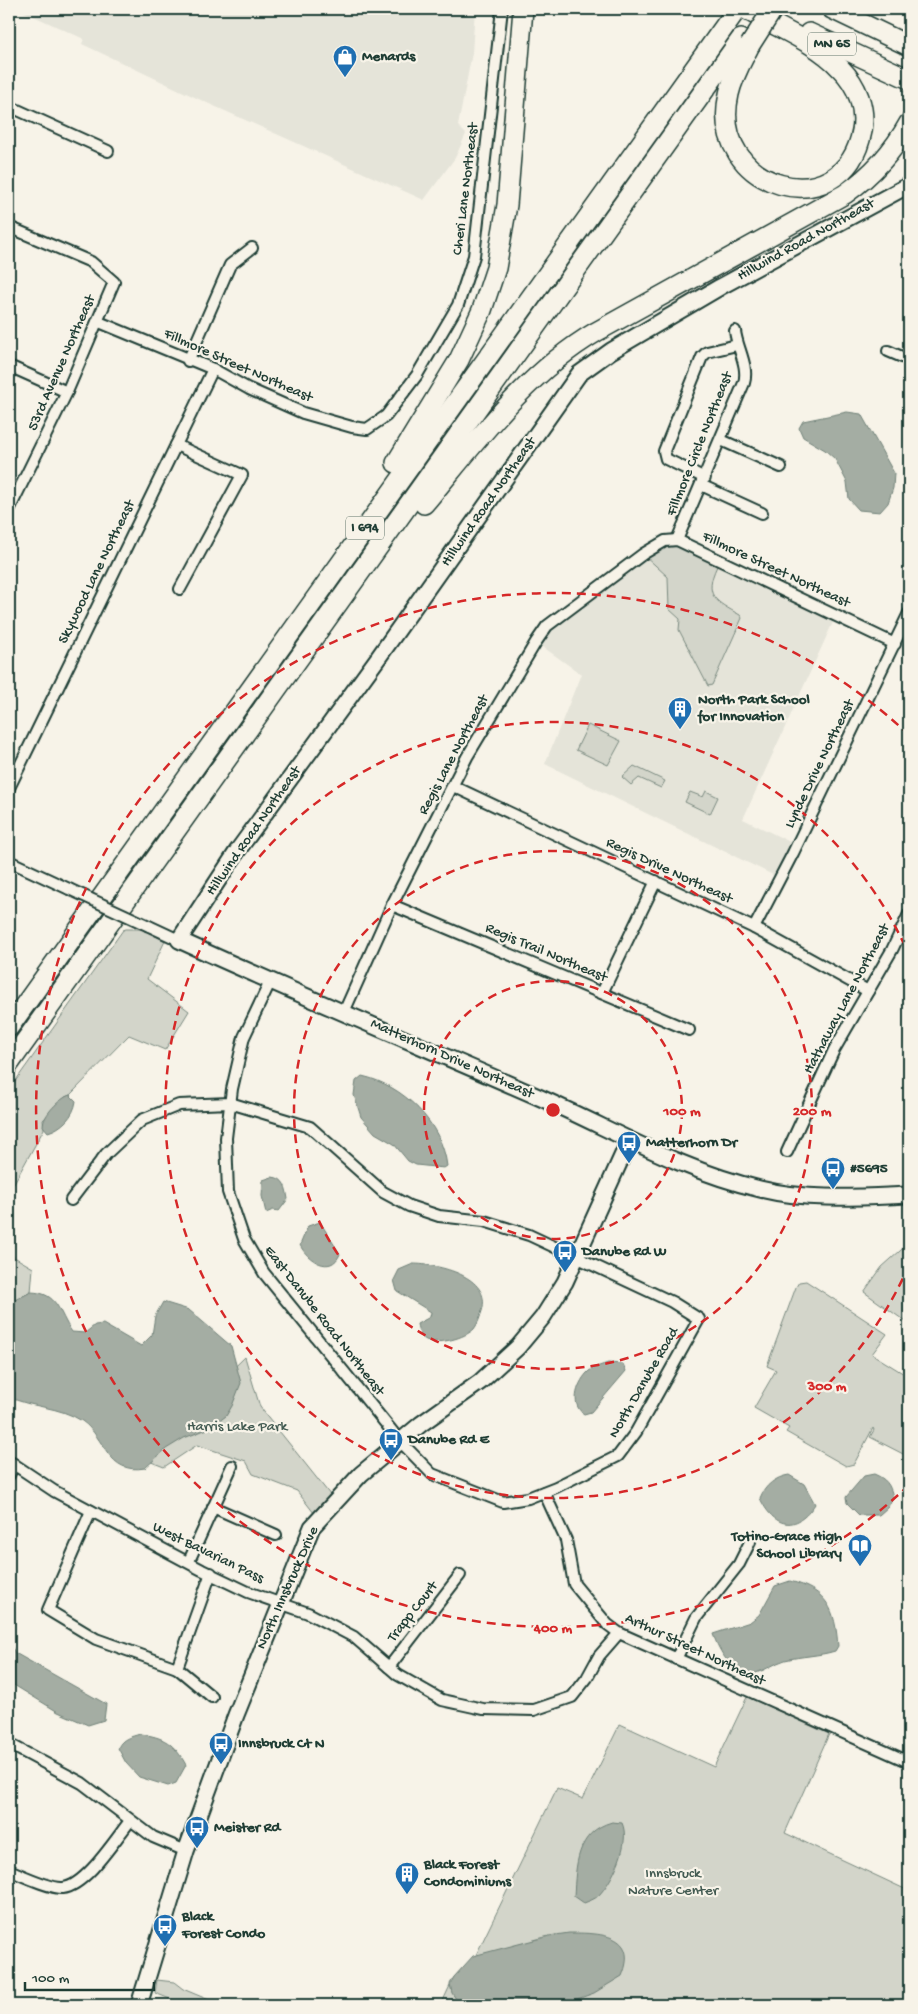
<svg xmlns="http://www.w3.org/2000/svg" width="918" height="2014" font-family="'Gochi Hand',sans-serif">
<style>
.built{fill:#e5e4d9}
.green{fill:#d3d5ca;stroke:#79897f}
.water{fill:#a4ada3;stroke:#6f8077}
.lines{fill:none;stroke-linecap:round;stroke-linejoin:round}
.street-casing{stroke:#1f3d34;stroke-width:14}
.secondary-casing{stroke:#1f3d34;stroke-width:19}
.highway-casing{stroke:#1f3d34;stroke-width:22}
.street{stroke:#f7f3e8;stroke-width:10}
.secondary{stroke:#f7f3e8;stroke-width:15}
.highway{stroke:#f7f3e8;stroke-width:19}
.street-bridge-casing{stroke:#1f3d34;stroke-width:14;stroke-linecap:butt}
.highway-bridge-casing{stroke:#1f3d34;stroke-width:22;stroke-linecap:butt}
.street-bridge{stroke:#f7f3e8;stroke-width:10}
.highway-bridge{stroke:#f7f3e8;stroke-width:19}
.ring{fill:none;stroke:#d62828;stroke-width:2.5;stroke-dasharray:9 6}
.labels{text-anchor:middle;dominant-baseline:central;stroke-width:4.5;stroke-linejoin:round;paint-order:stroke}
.shield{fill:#f7f3e8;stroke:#60746a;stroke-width:1}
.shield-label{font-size:14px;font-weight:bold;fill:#1f3d34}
.poi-label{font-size:15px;font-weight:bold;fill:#1f3d34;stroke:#f7f3e8;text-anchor:start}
.street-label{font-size:15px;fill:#1f3d34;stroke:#f7f3e8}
.park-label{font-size:15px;fill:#435b52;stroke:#f7f3e8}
.centre{fill:#d62828;stroke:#f7f3e8;stroke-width:2.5}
.ring-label{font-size:15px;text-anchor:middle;font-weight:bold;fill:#d62828;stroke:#f7f3e8;stroke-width:4.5;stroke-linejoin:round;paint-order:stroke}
</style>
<rect width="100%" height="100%" fill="#f7f3e8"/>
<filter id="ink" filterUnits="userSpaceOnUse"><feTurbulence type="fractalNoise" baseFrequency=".02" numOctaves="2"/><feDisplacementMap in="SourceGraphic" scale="10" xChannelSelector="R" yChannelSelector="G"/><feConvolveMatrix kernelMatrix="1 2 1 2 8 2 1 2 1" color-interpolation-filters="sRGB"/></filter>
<g filter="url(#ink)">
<g class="built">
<path d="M18 9H475L472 53 458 126 466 134 455 158 424 200 205 102 82 44 84 39Z"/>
<path d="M677 540 717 566 834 620 743 819 792 843 775 876 545 764 581 674 536 642 547 626 643 554Z"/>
</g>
<g class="green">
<path d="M677 540 717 566C703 596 715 601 740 615L742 618 712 685 708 686 679 630 680 619 669 609 668 577 643 554Z"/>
<path d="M588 725 621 741 608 765 576 750Z"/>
<path d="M634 766 665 781 661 788 639 778 631 785 622 777Z"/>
<path d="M706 791 718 797 710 814 685 802 690 792 703 797Z"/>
<path d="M126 929H142L165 941 147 979 189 1011 165 1050 129 1035 70 1095 65 1097 43 1120 44 1129 9 1192V1090L123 930Z"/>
<path d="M909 1243V1324L864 1292 882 1267Z"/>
<path d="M9 1254 33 1268 31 1292 9 1303Z"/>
<path d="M806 1281 887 1334 872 1354 909 1377V1457L870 1437 874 1430 873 1428 854 1464 846 1466 786 1432 789 1428 754 1408 776 1370 767 1366 796 1287 799 1282Z"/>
<path d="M245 1357 260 1407 331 1496 314 1513 297 1491 253 1474 246 1461 197 1445 164 1467 141 1458Z"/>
<path d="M747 1697 829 1734 785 1833 909 1891V2005H441L454 1977 476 1955 557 1788 583 1799 620 1724 714 1767Z"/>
<path d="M157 1980 174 1982 183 1989 221 2005H185L155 1993Z"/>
</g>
<g class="water">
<path d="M847 412 861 414 894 473 893 488 888 503 880 512 859 510 849 499 847 482 835 459 825 450 803 437 799 428 803 421Z"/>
<path d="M362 1076C403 1085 442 1123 447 1166L444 1168 416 1165 408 1161 394 1144 375 1133 361 1117 354 1095 356 1081Z"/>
<path d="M70 1095 76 1101C74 1116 62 1128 48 1132L43 1126C43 1115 60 1098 70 1095Z"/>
<path d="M272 1177C285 1178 286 1188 288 1199L279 1211 273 1210 266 1213 262 1196 263 1180Z"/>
<path d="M320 1222 340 1254C331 1276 307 1260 300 1245L308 1226Z"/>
<path d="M413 1264C437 1264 493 1276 482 1311 480 1317 478 1324 474 1329 465 1338 439 1345 426 1340 420 1337 418 1330 417 1324L430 1317 431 1312 397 1291 394 1280 399 1270Z"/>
<path d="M31 1292C59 1293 58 1312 72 1332L85 1333 95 1325 103 1324 141 1346 152 1335 155 1316 163 1302 189 1310 231 1346 241 1383 232 1406 226 1416 210 1428 184 1438 166 1449 145 1468C107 1475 106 1438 82 1421 59 1406 32 1408 9 1397V1303Z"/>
<path d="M608 1363 623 1364 626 1371 591 1412 584 1414C569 1404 578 1381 589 1371 595 1367 602 1365 608 1363Z"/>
<path d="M874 1474C886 1479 890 1484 893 1497L888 1507 879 1515H859L847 1503 846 1497 864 1476Z"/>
<path d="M789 1475 804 1484 815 1504C796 1534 773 1527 760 1498 765 1485 776 1477 789 1475Z"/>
<path d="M790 1581C828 1591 835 1609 838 1646L835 1651C819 1656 801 1656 785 1660 775 1663 766 1670 756 1673 733 1678 719 1651 713 1634L750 1622 759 1615 775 1586Z"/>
<path d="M9 1642 15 1653 106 1704 104 1720 88 1725 58 1712 9 1682Z"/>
<path d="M140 1734C164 1737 174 1743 186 1765L176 1783 168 1786 139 1777 126 1763 118 1748C122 1738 131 1737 140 1734Z"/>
<path d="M612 1822 622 1823C631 1842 613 1881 598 1896 595 1899 589 1901 584 1903L574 1896C576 1865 576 1832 612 1822Z"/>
<path d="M569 1933C598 1933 640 1933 622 1976L594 1993 561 2005H460L452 1993 450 1984 454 1977 473 1956 549 1936Z"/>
</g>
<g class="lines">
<defs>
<g id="street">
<path d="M9 106 108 151"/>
<path d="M9 227 91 262 114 282 67 392 9 510"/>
<path d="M99 322 213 369 249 389 303 413 352 427 367 429 386 416 417 375 458 305 474 256 502 9"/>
<path d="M888 351 909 360"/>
<path d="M188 361 230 265 252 248"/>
<path d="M9 366 67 392"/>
<path d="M721 440 781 467"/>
<path d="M176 445 242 475 180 589"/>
<path d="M705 478 666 459 664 451 702 357 707 352 737 345"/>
<path d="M701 485 762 513"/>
<path d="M677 540 744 383C749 366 737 348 735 331"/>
<path d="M453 786 754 928 868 991"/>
<path d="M9 788 213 369"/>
<path d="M9 861 69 889"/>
<path d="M392 905 689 1030"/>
<path d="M149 926 179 940"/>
<path d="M754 928 793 853 909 613"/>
<path d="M602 993 656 881"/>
<path d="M344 1012 392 905 467 757 536 642 547 626 643 554 665 541 677 540 895 644"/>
<path d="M787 1152 834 1050 892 950 909 914"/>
<path d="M71 1200 106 1154 142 1120 179 1105 230 1103 310 1127 383 1192 409 1206 439 1216 484 1221 529 1235 672 1302 699 1319 636 1432 618 1456 556 1487 528 1498 503 1502 432 1474 400 1441 264 1273 244 1239 228 1192 226 1138 232 1089 244 1037 270 982"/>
<path d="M9 1461 54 1491 202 1570 248 1592 308 1613 354 1637 398 1675 442 1700 483 1709 534 1710 572 1697 587 1678 599 1656 619 1633"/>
<path d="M9 1475 14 1464"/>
<path d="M544 1492 566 1540 574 1584 607 1624 619 1633 909 1762"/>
<path d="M213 1507 276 1535"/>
<path d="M91 1511 48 1610 96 1639 177 1668 212 1697"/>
<path d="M189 1561 232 1466"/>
<path d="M676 1659 696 1618 739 1564 750 1542"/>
<path d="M389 1667 460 1575"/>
<path d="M177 1668 211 1573"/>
<path d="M9 1744 82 1783 153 1837 186 1851"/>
<path d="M9 1870C21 1875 51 1889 63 1888 86 1886 116 1838 130 1821"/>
</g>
<g id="secondary">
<path d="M909 185 720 287 611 351 579 374 378 658 238 850 179 940C299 995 422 1046 543 1099 615 1131 683 1171 760 1189 809 1201 860 1197 909 1195"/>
<path d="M139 2005 186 1851 236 1715 312 1527 361 1474 421 1424 480 1382 518 1347 543 1317 565 1282 629 1141"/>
</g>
<g id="highway">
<path d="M745 9C776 27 816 42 841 69 857 85 866 108 862 131 844 227 707 190 729 94 733 76 742 61 750 45"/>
<path d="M832 9 909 46"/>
<path d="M809 33 909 79"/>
<path d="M396 463 459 360 482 310 496 268 507 205 523 9"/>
<path d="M424 504C476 442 525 374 596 332L845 194C872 175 893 152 909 123"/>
<path d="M9 1027 737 9"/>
<path d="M9 1064 741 39"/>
</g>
</defs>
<use href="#street" class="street-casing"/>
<use href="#secondary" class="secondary-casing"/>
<use href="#highway" class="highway-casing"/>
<use href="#street" class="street"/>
<use href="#secondary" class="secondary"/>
<use href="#highway" class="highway"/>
<defs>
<path id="street-bridge" d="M69 889 149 926"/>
<path id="highway-bridge" d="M750 45 773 9"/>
</defs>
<use href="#street-bridge" class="street-bridge-casing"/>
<use href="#highway-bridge" class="highway-bridge-casing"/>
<use href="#street-bridge" class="street-bridge"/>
<use href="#highway-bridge" class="highway-bridge"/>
</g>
</g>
<g class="ring">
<circle cx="553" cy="1110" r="129"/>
<circle cx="553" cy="1110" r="259"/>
<path d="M909 1265A388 388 0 1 1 909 955"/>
<path d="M909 1485A517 517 0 1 1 909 735"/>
</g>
<defs>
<symbol id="shop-pin" viewBox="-11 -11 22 30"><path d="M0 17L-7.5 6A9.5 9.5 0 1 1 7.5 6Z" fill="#1f6fb2" stroke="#f7f3e8"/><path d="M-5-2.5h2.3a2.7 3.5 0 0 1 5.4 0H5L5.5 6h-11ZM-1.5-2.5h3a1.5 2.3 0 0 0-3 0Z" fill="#fff"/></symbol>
<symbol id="building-pin" viewBox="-11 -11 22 30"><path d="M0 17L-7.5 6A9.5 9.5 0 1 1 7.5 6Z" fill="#1f6fb2" stroke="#f7f3e8"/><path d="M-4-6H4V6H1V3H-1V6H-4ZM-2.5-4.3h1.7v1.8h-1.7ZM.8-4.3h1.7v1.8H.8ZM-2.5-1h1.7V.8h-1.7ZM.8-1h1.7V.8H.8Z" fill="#fff"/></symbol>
<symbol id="bus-pin" viewBox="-11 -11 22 30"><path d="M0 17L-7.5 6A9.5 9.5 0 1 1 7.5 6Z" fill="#1f6fb2" stroke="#f7f3e8"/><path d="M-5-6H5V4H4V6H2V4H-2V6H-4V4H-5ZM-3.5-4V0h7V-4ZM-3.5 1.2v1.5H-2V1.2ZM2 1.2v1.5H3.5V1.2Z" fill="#fff"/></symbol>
<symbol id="library-pin" viewBox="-11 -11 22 30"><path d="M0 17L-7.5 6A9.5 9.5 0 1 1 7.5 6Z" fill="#1f6fb2" stroke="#f7f3e8"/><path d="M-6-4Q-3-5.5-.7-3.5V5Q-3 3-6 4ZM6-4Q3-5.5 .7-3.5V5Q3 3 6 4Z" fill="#fff"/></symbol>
</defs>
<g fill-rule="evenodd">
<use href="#shop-pin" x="331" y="43" width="28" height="38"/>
<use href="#building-pin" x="666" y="695" width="28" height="38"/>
<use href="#bus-pin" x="615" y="1129" width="28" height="38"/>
<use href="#bus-pin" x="819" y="1155" width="28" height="38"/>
<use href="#bus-pin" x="551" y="1238" width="28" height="38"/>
<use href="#bus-pin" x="377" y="1426" width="28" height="38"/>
<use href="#library-pin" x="846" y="1532" width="28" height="38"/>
<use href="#bus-pin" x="207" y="1730" width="28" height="38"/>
<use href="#bus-pin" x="183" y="1814" width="28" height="38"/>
<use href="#building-pin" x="393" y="1860" width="28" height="38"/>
<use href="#bus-pin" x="151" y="1912" width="28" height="38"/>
</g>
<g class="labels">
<g class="shield">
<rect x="808" y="32.5" width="48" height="23" rx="4"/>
<rect x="346" y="516.5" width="38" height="23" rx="4"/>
</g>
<g class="shield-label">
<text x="832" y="44">MN 65</text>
<text x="365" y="528">I 694</text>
</g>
<g class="poi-label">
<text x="362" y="57">Menards</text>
<text x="698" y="700">North Park School<tspan x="698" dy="17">for Innovation</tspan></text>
<text x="646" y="1143">Matterhorn Dr</text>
<text x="850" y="1169">#5695</text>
<text x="582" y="1252">Danube Rd W</text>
<text x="408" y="1440">Danube Rd E</text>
<text x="842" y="1537" text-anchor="end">Totino-Grace High<tspan x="842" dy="17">School Library</tspan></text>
<text x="238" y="1744">Innsbruck Ct N</text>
<text x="214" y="1828">Meister Rd</text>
<text x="424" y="1865">Black Forest<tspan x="424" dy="17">Condominiums</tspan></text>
<text x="182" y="1917">Black<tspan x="182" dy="17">Forest Condo</tspan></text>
</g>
<g class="street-label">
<text transform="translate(466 189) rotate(-83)">Cheri Lane Northeast</text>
<text transform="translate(806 240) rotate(-29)">Hillwind Road Northeast</text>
<text transform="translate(62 363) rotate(-66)">53rd Avenue Northeast</text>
<text transform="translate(238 366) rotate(24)">Fillmore Street Northeast</text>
<text transform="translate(700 444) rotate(-68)">Fillmore Circle Northeast</text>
<text transform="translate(489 502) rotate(-55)">Hillwind Road Northeast</text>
<text transform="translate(776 570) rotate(25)">Fillmore Street Northeast</text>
<text transform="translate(97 572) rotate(-64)">Skywood Lane Northeast</text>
<text transform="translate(454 755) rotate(-62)">Regis Lane Northeast</text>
<text transform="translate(820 764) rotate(-64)">Lynde Drive Northeast</text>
<text transform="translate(254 831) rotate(-55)">Hillwind Road Northeast</text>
<text transform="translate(669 871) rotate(25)">Regis Drive Northeast</text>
<text transform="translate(546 953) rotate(23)">Regis Trail Northeast</text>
<text transform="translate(847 999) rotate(-62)">Hathaway Lane Northeast</text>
<text transform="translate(452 1059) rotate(24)">Matterhorn Drive Northeast</text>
<text transform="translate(324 1321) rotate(52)">East Danube Road Northeast</text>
<text transform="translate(644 1383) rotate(-60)">North Danube Road</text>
<text transform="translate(208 1553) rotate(26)">West Bavarian Pass</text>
<text transform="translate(288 1588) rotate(-66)">North Innsbruck Drive</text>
<text transform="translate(413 1612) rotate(-52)">Trapp Court</text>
<text transform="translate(695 1650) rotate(25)">Arthur Street Northeast</text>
</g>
<g class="park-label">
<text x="237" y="1427">Harris Lake Park</text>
<text x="673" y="1874">Innsbruck<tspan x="673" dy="17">Nature Center</tspan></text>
</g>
</g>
<circle cx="553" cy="1110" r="8" class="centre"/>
<g class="ring-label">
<text x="682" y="1115">100 m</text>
<text x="812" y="1115">200 m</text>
<text x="827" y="1390">300 m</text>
<text x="553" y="1632">400 m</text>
</g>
<rect width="918" height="2014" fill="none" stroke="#f7f3e8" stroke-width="30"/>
<rect x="15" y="15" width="888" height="1984" fill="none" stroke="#1f3d34" stroke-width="2" filter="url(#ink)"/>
<path d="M25 1982v8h129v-8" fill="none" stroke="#1f3d34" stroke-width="2.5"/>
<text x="32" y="1982" font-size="15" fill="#1f3d34" stroke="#f7f3e8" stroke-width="4" paint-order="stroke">100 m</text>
</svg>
